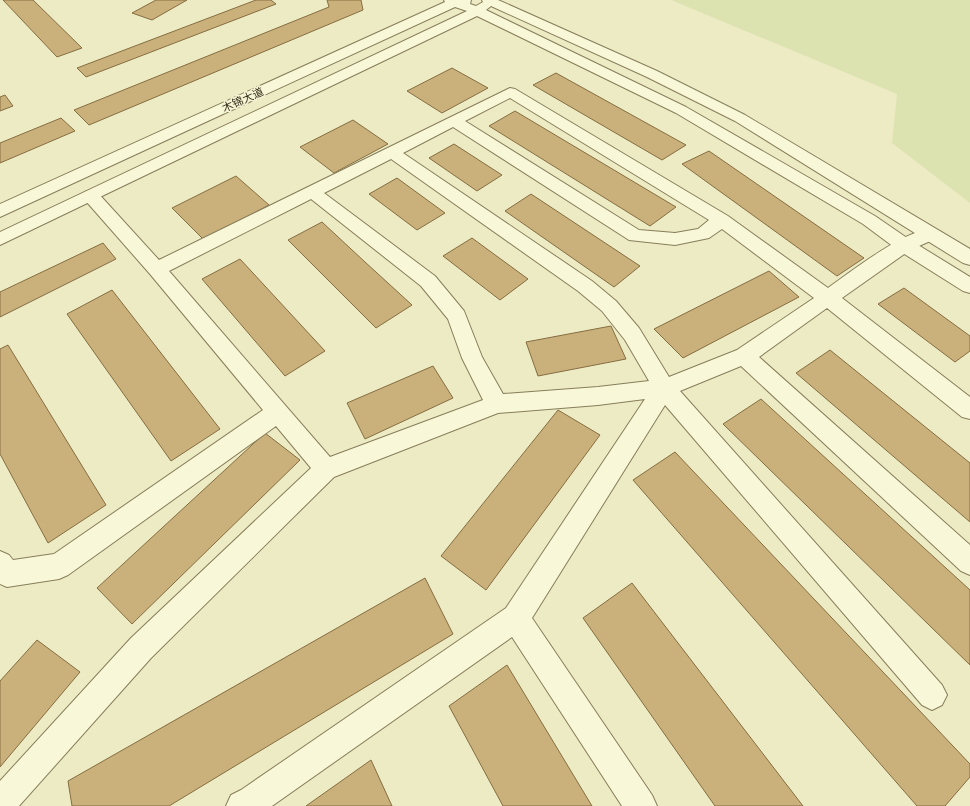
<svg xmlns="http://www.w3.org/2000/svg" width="970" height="806" font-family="'Zilla Slab','Noto Sans SC',serif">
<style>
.farmland{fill:#dde2b1}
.building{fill:#cab07b;stroke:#856e41}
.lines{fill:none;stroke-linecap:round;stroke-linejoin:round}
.minor-casing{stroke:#877e5b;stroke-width:2}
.tertiary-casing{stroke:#877e5b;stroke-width:2}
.minor{fill:#f8f7d7;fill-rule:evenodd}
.tertiary{fill:#f8f7d7;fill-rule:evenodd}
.labels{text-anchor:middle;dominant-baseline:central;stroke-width:3;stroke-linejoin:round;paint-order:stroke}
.far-street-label{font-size:11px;fill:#37311e;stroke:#f4f3d3}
</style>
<rect width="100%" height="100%" fill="#edebc4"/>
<path class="farmland" d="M671 0H970V203L892 143 897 94Z"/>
<g class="building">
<path d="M3 0H33L82 48 57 57Z"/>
<path d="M156 0H187L152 20 132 13Z"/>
<path d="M256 0H271L276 4 86 77 77 68Z"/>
<path d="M327 0H361L363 10 89 125 74 110 329 7Z"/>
<path d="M452 68 488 88 442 113 407 91Z"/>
<path d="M556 73 686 145 662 160 533 85Z"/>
<path d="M5 95 13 106 0 111V97Z"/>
<path d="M515 111 676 207 650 226 489 126Z"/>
<path d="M61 118 75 131 0 163V143Z"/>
<path d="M353 120 388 144 334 173 300 147Z"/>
<path d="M454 144 502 175 477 191 429 158Z"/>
<path d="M709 151 864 258 837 276 682 164Z"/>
<path d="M236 176 269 205 204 240 172 208Z"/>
<path d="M397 178 445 213 417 230 369 194Z"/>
<path d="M531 194 640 266 614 287 505 211Z"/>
<path d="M322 222 365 262 412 305 376 328 288 240Z"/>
<path d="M472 238 528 279 500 300 443 256Z"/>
<path d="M103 243 116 259 0 317V292Z"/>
<path d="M240 259 325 351 285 376 202 279Z"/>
<path d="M769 271 799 297 683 358 654 329Z"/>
<path d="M904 288 970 336V351L955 362 878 304Z"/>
<path d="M112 290 220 429 171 461 67 314Z"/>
<path d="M611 326 626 359 538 376 526 342Z"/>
<path d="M8 345 106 505 48 543 0 454V349Z"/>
<path d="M830 350 970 463V522L796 373Z"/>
<path d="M433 366 453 398 365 439 347 403Z"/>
<path d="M761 399 970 590V665L723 424Z"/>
<path d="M558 410 600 435 486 590 441 556Z"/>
<path d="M265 433 300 460 132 624 97 588Z"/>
<path d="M675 452 970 764V777L945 806H917L633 480Z"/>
<path d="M425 578 453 634 169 806H72L68 781Z"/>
<path d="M632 583 803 806H715L583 618Z"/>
<path d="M37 640 80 672 0 767V681Z"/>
<path d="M507 665 592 806H503L449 706Z"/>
<path d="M371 760 392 806H306Z"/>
</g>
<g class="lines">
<defs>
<path id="minor" d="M510 88 515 89 728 216 828 288C849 273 913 223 937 230L940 234 937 238 910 250 842 298 970 397V419L962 417 827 308 759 357 970 545V575L961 571 741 366 680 391 942 685 947 695 942 705 932 710 922 705 665 405 532 618 652 795 657 806H622L512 637 272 806H226L231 795 241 790 506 608 645 399 598 405 498 413 334 477 151 658 19 806H0V781L131 638 311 468 276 426 68 575 59 579 7 587 0 584V551L9 555 13 560 54 554 263 410 150 274 85 200 83 196 85 192 91 190 97 192 159 260ZM510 98 709 220 698 229 675 233 639 230 465 121ZM453 127 629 240 675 245 709 238 722 229 814 298 737 350 669 377 639 328 616 301 592 281 403 153ZM391 159 578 291 602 311 625 340 649 381 598 387 503 394 482 357 464 311 435 276 324 193ZM311 199 421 286 448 319 462 358 483 400 330 457 169 271Z"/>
<path id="tertiary" d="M444 0H471L470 4 476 6 483 2 482 0H498L657 71 745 115 970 249V265L963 263 735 121 647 77 491 6 486 10 686 107 875 216 910 240 970 277V293L963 291 898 250 863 224 676 113 477 16 0 245V232L467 11 455 7 0 217V204L445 2Z"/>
</defs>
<use href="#minor" class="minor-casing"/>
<use href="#tertiary" class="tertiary-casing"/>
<use href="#minor" class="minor"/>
<use href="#tertiary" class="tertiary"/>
</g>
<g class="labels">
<g class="far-street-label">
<text transform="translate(243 100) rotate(-24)">木锦大道</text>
</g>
</g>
</svg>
